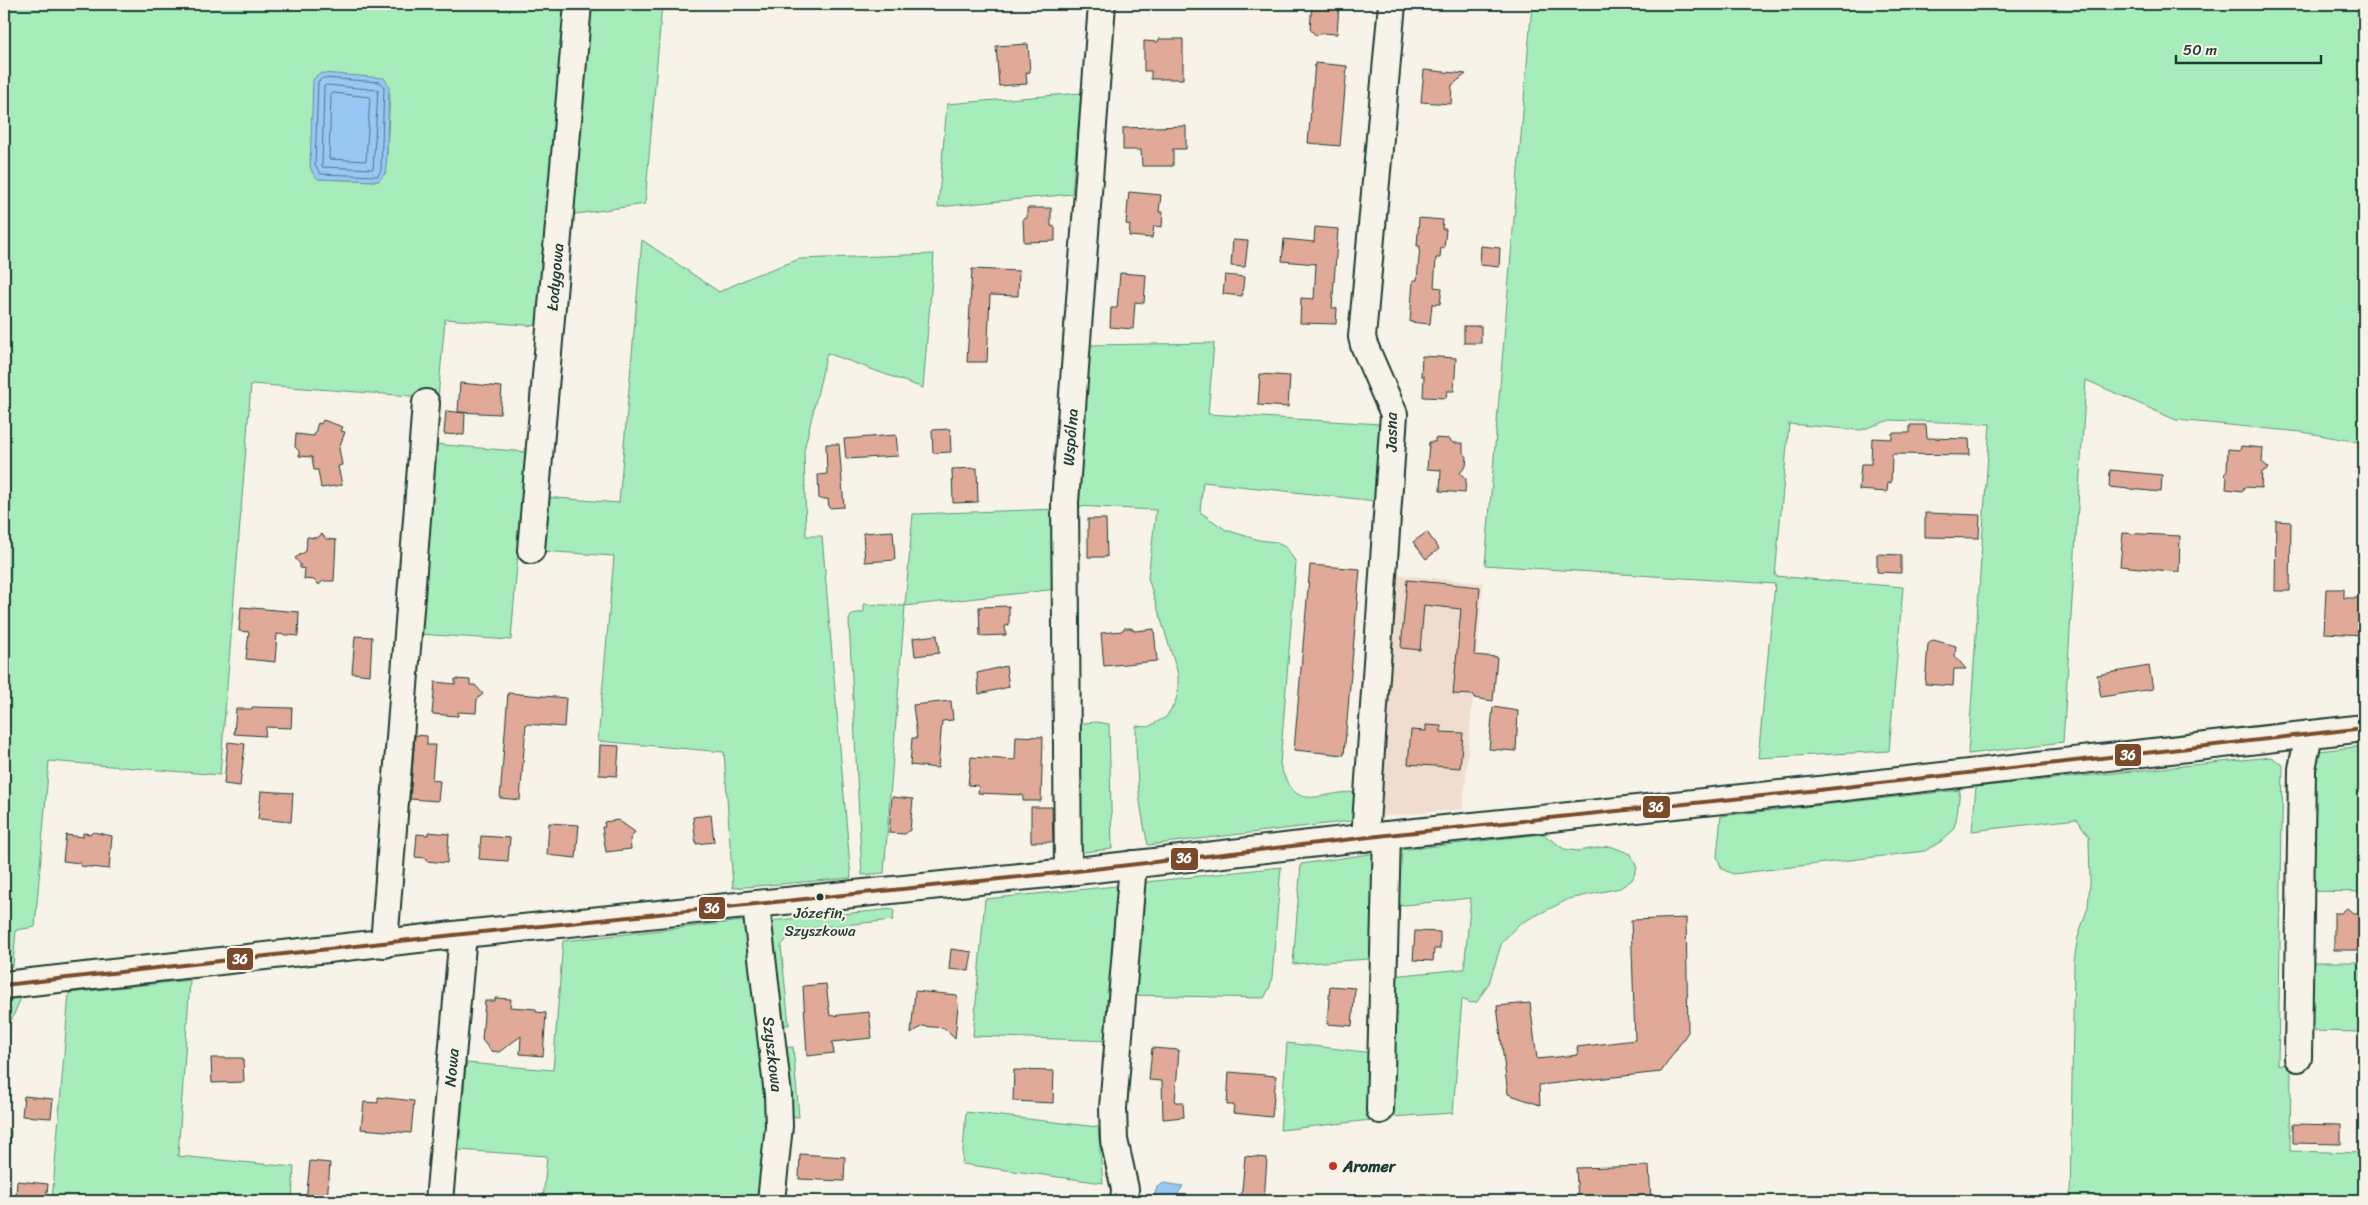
<svg xmlns="http://www.w3.org/2000/svg" width="2368" height="1205" font-family="Sriracha,sans-serif">
<style>
.built{fill:#f0ddd0}
.green{fill:#a6edbb;stroke:#629578;fill-rule:evenodd}
.water{fill:#99c7f4;stroke:#6890a7}
.lines{fill:none;stroke-linecap:round;stroke-linejoin:round}
.shore{stroke:#507481;stroke-width:1}
.building{fill:#e1aa98;stroke:#1f3d34}
.minor-casing{stroke:#1f3d34;stroke-width:30}
.minor{stroke:#f7f3e8;stroke-width:26}
.bus-1-casing{stroke:#f7f3e8;stroke-width:8}
.bus-1{stroke:#7a4b2a;stroke-width:4}
.bus-dot{fill:#1f3d34;stroke:#f7f3e8;stroke-width:2}
.poi-dot{fill:#c8321e;stroke:#f7f3e8;stroke-width:2}
.labels{text-anchor:middle;dominant-baseline:central;stroke-width:4;stroke-linejoin:round;paint-order:stroke}
.bus-label{font-size:15px;fill:#1f3d34;stroke:#f7f3e8}
.street-label{font-size:16px;fill:#1f3d34;stroke:#f7f3e8}
.poi-label{font-size:16px;font-weight:bold;fill:#1f3d34;stroke:#f7f3e8;text-anchor:start}
.line-badge{stroke:#f7f3e8;stroke-width:2}
.badge-label{font-size:14px;text-anchor:middle;font-weight:bold;fill:#fff}
</style>
<rect width="100%" height="100%" fill="#f7f3e8"/>
<filter id="ink" filterUnits="userSpaceOnUse"><feTurbulence type="fractalNoise" baseFrequency=".02" numOctaves="2"/><feDisplacementMap in="SourceGraphic" scale="10" xChannelSelector="R" yChannelSelector="G"/><feConvolveMatrix kernelMatrix="1 2 1 2 8 2 1 2 1" color-interpolation-filters="sRGB"/></filter>
<g filter="url(#ink)">
<path class="built" d="M1392 574 1483 583 1463 809 1377 817Z"/>
<g class="green">
<path d="M4 4H566L538 326 445 319 438 398 251 384 220 775 49 761 35 927 16 930 13 966 4 967ZM390 93 386 172 378 181 318 179 313 174Z"/>
<path d="M588 4H662L645 204 570 215Z"/>
<path d="M1532 4H2364V443L2302 432 2176 420 2086 380 2063 742 1968 754 1990 424 1890 420 1861 430 1789 424 1775 576 1903 587 1889 751 1758 758 1775 584 1485 565Z"/>
<path d="M1081 93 1072 194 938 207 947 104Z"/>
<path d="M642 240 719 292 753 276 800 259 934 254 923 388 827 353 804 450 806 536H822L851 878 733 888 724 752 598 741 614 556 541 551 545 497 619 503Z"/>
<path d="M1214 343 1208 414 1381 424 1376 501 1203 482 1200 512 1226 530 1259 540 1275 542 1287 548 1296 563 1280 764C1296 820 1323 787 1361 793L1359 820 1148 845C1138 802 1136 769 1136 726L1148 727 1166 717 1175 703 1178 692V674L1148 578 1156 510 1074 506 1090 345Z"/>
<path d="M434 444 526 452 511 640 418 634Z"/>
<path d="M1058 509 1057 589 905 606 884 873 862 875 849 620 852 614 864 612V604L905 606 913 514Z"/>
<path d="M1096 722 1109 724 1112 849 1073 853 1074 724Z"/>
<path d="M2364 746V892L2305 891 2306 765 2318 751Z"/>
<path d="M2271 757 2283 765 2278 1064 2291 1066 2290 1151 2364 1153V1201H2070L2074 961 2078 937 2088 907 2090 882 2089 837 2077 819 1972 831 1976 787Z"/>
<path d="M1960 790C1955 827 1960 832 1925 851L1733 874 1722 869 1717 857 1721 816Z"/>
<path d="M1543 834 1564 849 1577 851 1610 846 1631 854 1637 868 1632 880 1620 888 1569 899 1519 924 1502 942 1489 983 1477 1002 1471 1003 1462 999 1453 1113 1391 1117V976L1464 969 1471 898 1396 906 1400 850Z"/>
<path d="M1376 853 1369 959 1293 964 1301 864Z"/>
<path d="M1281 867 1272 977 1270 987 1264 998 1128 995 1137 883Z"/>
<path d="M1126 885 1112 1041 973 1036 985 899Z"/>
<path d="M894 909 893 920 794 930 781 946 789 1025H780L769 921Z"/>
<path d="M743 921 748 931 770 1089 763 1201H543L547 1156 459 1150 466 1063 553 1070 563 941Z"/>
<path d="M2305 962H2364V1032L2306 1031Z"/>
<path d="M190 980 178 1156 294 1167 292 1201H52L69 993Z"/>
<path d="M21 998 10 1023 4 1094V1000Z"/>
<path d="M1287 1043 1373 1053 1371 1120 1280 1130Z"/>
<path d="M793 1047 799 1117 788 1116 782 1048Z"/>
<path d="M966 1112 1098 1127 1103 1183 962 1164Z"/>
<path d="M4 1125 11 1131 5 1201H4Z"/>
</g>
<g class="water">
<path d="M323 73 384 78 389 86 386 172 379 181 318 179 313 174 310 166 313 80 317 75Z"/>
<path d="M1164 1183 1183 1186 1177 1195 1176 1201H1153L1157 1187Z"/>
</g>
<g class="lines">
<g class="shore">
<path d="M323 78 380 82 384 87 381 170 378 176 321 174 315 165 318 82Z"/>
<path d="M327 85 378 90 373 169 322 167 324 87Z"/>
<path d="M334 93 370 97 366 161 329 159 331 95Z"/>
</g>
</g>
<g class="building">
<path d="M1312 4 1339 5 1337 34 1321 33 1316 36 1310 29Z"/>
<path d="M1159 39H1183V79H1151V71H1144V41L1158 42Z"/>
<path d="M1028 44 1030 72 1026 73 1027 84 999 86 996 46Z"/>
<path d="M1315 63 1347 66 1340 146 1308 143Z"/>
<path d="M1424 70 1466 74 1452 85 1451 104 1421 102Z"/>
<path d="M1186 126V149H1173V166H1142L1141 150H1123V128Z"/>
<path d="M1129 192 1161 195 1159 212H1163L1162 227 1154 226 1152 238 1129 236 1130 225 1126 224Z"/>
<path d="M1027 208H1051V226L1055 227V241L1024 242 1023 218H1027Z"/>
<path d="M1419 218 1443 220 1442 229H1446L1444 248H1441L1440 258H1436L1434 287 1442 288 1440 304H1432L1430 324 1410 322 1413 280H1417L1420 246H1417Z"/>
<path d="M1315 227 1338 229 1332 308H1337L1336 324 1300 323 1301 298 1314 299 1316 264 1282 261 1284 239 1314 242Z"/>
<path d="M1233 240 1248 241 1245 267 1231 266Z"/>
<path d="M1481 246 1500 248 1499 267 1480 265Z"/>
<path d="M972 269 1019 271 1018 296 990 295 987 362H967Z"/>
<path d="M1120 273 1146 275 1144 303 1135 302 1133 329 1110 327 1111 308H1117Z"/>
<path d="M1225 275 1244 277 1242 296 1223 294Z"/>
<rect x="1464" y="326" width="17" height="17"/>
<path d="M1422 356 1456 358 1454 391H1447L1446 398 1423 397 1424 376H1421Z"/>
<path d="M1260 374 1290 376 1288 407 1258 405Z"/>
<path d="M460 383 502 387 500 414 458 412Z"/>
<path d="M446 411 465 413 464 435 444 434Z"/>
<path d="M323 420 343 427 341 431 345 432 339 448 342 465 338 466 342 485 321 488 318 470H314L312 457 299 456V451L295 447 296 434 314 436 318 423 321 424Z"/>
<path d="M1910 425H1926L1927 438 1969 439 1970 455 1892 454 1891 483 1888 482 1887 492 1859 490 1861 464H1871L1872 438 1892 439V433H1910Z"/>
<path d="M950 429 951 452 933 453 932 430Z"/>
<path d="M896 435 898 456 846 459 844 439Z"/>
<path d="M1435 438 1449 439 1453 443H1463V452L1467 457 1466 466 1460 473 1466 479 1465 493 1440 491 1441 470 1427 469 1429 442H1435Z"/>
<path d="M826 444H839L844 507 829 508 828 499H819L818 475 827 474Z"/>
<path d="M2241 446 2263 448 2262 462 2269 468 2262 472 2261 488 2244 487 2243 491 2226 489 2227 477 2224 474 2227 470 2228 449 2240 450Z"/>
<path d="M977 468 978 502 953 503 952 469Z"/>
<path d="M2110 470 2162 475 2161 492 2109 487Z"/>
<path d="M1925 513 1980 515 1979 538 1925 537Z"/>
<path d="M1088 519H1106L1107 557H1088Z"/>
<path d="M2276 521 2291 522 2290 591H2275Z"/>
<path d="M893 531 895 560 865 562 863 533Z"/>
<path d="M1427 532 1439 549 1426 559 1413 542Z"/>
<path d="M2123 533 2180 536 2179 572 2120 566Z"/>
<path d="M322 534 326 539 336 540 334 581H323L319 585 314 580 304 579 305 569 300 568V564L295 558 306 551 307 537 317 538Z"/>
<path d="M1877 554 1901 555V573L1877 572Z"/>
<path d="M1310 565 1360 569 1344 755 1294 750Z"/>
<path d="M1407 580 1480 587 1474 655 1497 657 1493 701 1474 698V695L1453 694 1461 609 1424 605 1420 650 1401 648Z"/>
<path d="M2326 589H2344V598H2364V635L2324 633Z"/>
<path d="M1009 606V625L1005 626 1006 635 980 636 979 607Z"/>
<path d="M241 607 299 612 298 636 277 634 275 662 246 659 249 632 239 631Z"/>
<path d="M1124 628H1131L1135 631 1154 629 1157 661 1104 666 1101 633 1122 631Z"/>
<path d="M937 635 939 653 915 656 913 638Z"/>
<path d="M355 636 372 637 370 675 352 673Z"/>
<path d="M1933 640 1956 646 1955 656 1966 669H1954L1953 686 1925 684 1928 644Z"/>
<path d="M1006 666 1009 687 979 694 977 673Z"/>
<path d="M2149 666 2153 689 2101 697 2097 675Z"/>
<path d="M455 679 470 680V685H475L483 694 477 699 476 713 458 712V716L432 714 435 682 455 684Z"/>
<path d="M508 693 566 698 564 727 526 724 520 800 500 798Z"/>
<path d="M951 701 953 720 942 721 938 768 910 765 912 738H917L913 705Z"/>
<path d="M252 707 292 708 291 728 266 727 265 736 234 734 236 709H252Z"/>
<path d="M1493 707 1518 711 1516 751 1489 749Z"/>
<path d="M1426 725 1441 726V732L1463 733 1460 768 1408 764 1411 730 1426 731Z"/>
<path d="M415 735 427 736V745H435L432 780 440 781 438 801 410 799Z"/>
<path d="M1016 736 1043 737 1041 801H1023V795L978 793 979 786 968 785 971 757 1015 760Z"/>
<path d="M228 742 245 744 240 786 224 784Z"/>
<path d="M600 745 619 746 617 776 599 775Z"/>
<path d="M261 791 293 793 291 822 258 819Z"/>
<path d="M892 797 913 799 910 830 905 834 889 833Z"/>
<path d="M1031 807H1052L1053 842H1031Z"/>
<path d="M711 815 714 842 696 844 693 817Z"/>
<path d="M618 820 635 832 630 839 631 849 606 852 602 827H605L604 822Z"/>
<path d="M549 823 579 825 576 858 547 855Z"/>
<path d="M93 832 112 836 109 869 80 866V863L63 861 66 835 83 837V833L91 834Z"/>
<path d="M428 832 449 834 447 863 426 861V858L415 857 417 834 428 835Z"/>
<path d="M481 836 510 838 508 861 479 859Z"/>
<path d="M2347 908 2353 913H2359V924H2364V940H2360V950H2334V913H2341Z"/>
<path d="M1686 918 1688 1032 1661 1072 1539 1085 1540 1105 1508 1094 1497 1006 1530 1003 1537 1059 1578 1055 1577 1047 1635 1040 1631 920Z"/>
<path d="M1415 931 1440 932V949H1434L1433 961 1413 960Z"/>
<path d="M951 949 972 952 969 971 949 969Z"/>
<path d="M826 984 830 1016 869 1012 872 1038 832 1042 834 1053 807 1056 803 986Z"/>
<path d="M1330 986 1355 988 1352 1026 1327 1024Z"/>
<path d="M915 991 957 995 958 1006 955 1039 944 1028 922 1026 911 1034Z"/>
<path d="M495 998 511 999 510 1007 536 1009V1012L546 1013 543 1056 520 1054 521 1036 499 1052 491 1051 482 1040 485 1001H495Z"/>
<path d="M1152 1048 1179 1050 1175 1102H1183L1184 1117 1163 1119 1162 1081 1149 1080Z"/>
<path d="M211 1058H243L244 1082 212 1083Z"/>
<path d="M1014 1070 1054 1071 1053 1103 1013 1101Z"/>
<path d="M1229 1072 1276 1076 1272 1117 1233 1113 1234 1105H1227Z"/>
<path d="M24 1096 53 1099 51 1118 22 1116Z"/>
<path d="M378 1097 414 1101 411 1133 361 1129 364 1102 378 1103Z"/>
<path d="M2293 1124 2341 1125V1144L2293 1143Z"/>
<path d="M800 1154 845 1157 844 1181 799 1179Z"/>
<path d="M1245 1156 1267 1158 1264 1201H1241Z"/>
<path d="M310 1161 330 1163 327 1201H306Z"/>
<path d="M1649 1166 1651 1201H1578L1576 1168Z"/>
<path d="M17 1181 48 1184 46 1200 16 1198Z"/>
</g>
<g class="lines">
<defs>
<g id="minor">
<path id="s1" d="M531 550 578 4"/>
<path d="M1365 838 1394 414 1364 345 1362 337 1392 4"/>
<path id="s2" d="M1068 872 1065 502 1102 4"/>
<path id="s3" d="M756 906 778 1095 779 1126 771 1201"/>
<path d="M384 944 426 403"/>
<path d="M4 985 463 934 1068 872 1387 835 1819 790 2364 728"/>
<path d="M2298 1058 2302 769 2309 734"/>
<path d="M1380 1110 1387 835"/>
<path id="s4" d="M439 1201 463 934"/>
<path d="M1124 1201 1125 1189 1114 1140 1113 1108 1133 864"/>
</g>
</defs>
<use href="#minor" class="minor-casing"/>
<use href="#minor" class="minor"/>
<defs>
<path id="bus-1" d="M4 985 463 934 1068 872 1387 835 1819 790 2364 728"/>
</defs>
<use href="#bus-1" class="bus-1-casing"/>
<use href="#bus-1" class="bus-1"/>
</g>
</g>
<circle class="bus-dot" cx="820" cy="897" r="4.5"/>
<circle class="poi-dot" cx="1333" cy="1166" r="5"/>
<g class="labels">
<g class="bus-label">
<text x="820" y="913">Józefin,<tspan x="820" dy="18">Szyszkowa</tspan></text>
</g>
<g class="street-label">
<text stroke="none"><textPath href="#s1" startOffset="274">Łodygowa</textPath></text>
<text transform="translate(1391 432) rotate(-90)">Jasna</text>
<text stroke="none"><textPath href="#s2" startOffset="435">Wspólna</textPath></text>
<text stroke="none"><textPath href="#s3" startOffset="149">Szyszkowa</textPath></text>
<text stroke="none"><textPath href="#s4" startOffset="134">Nowa</textPath></text>
</g>
<g class="poi-label">
<text x="1343" y="1166">Aromer</text>
</g>
</g>
<g class="line-badge">
<rect x="2114" y="743" width="28" height="24" rx="5" fill="#7a4b2a"/>
<rect x="1642" y="795" width="29" height="24" rx="5" fill="#7a4b2a"/>
<rect x="1170" y="847" width="29" height="24" rx="5" fill="#7a4b2a"/>
<rect x="698" y="896" width="28" height="24" rx="5" fill="#7a4b2a"/>
<rect x="226" y="947" width="28" height="24" rx="5" fill="#7a4b2a"/>
</g>
<g class="badge-label">
<text x="2128" y="760">36</text>
<text x="1656" y="812">36</text>
<text x="1184" y="863">36</text>
<text x="712" y="913">36</text>
<text x="240" y="964">36</text>
</g>
<rect width="2368" height="1205" fill="none" stroke="#f7f3e8" stroke-width="20"/>
<rect x="10" y="10" width="2348" height="1185" fill="none" stroke="#1f3d34" stroke-width="2" filter="url(#ink)"/>
<path d="M2176 55v8h145v-8" fill="none" stroke="#1f3d34" stroke-width="2.5"/>
<text x="2183" y="55" font-size="15" fill="#1f3d34" stroke="#f7f3e8" stroke-width="4" paint-order="stroke">50 m</text>
</svg>
